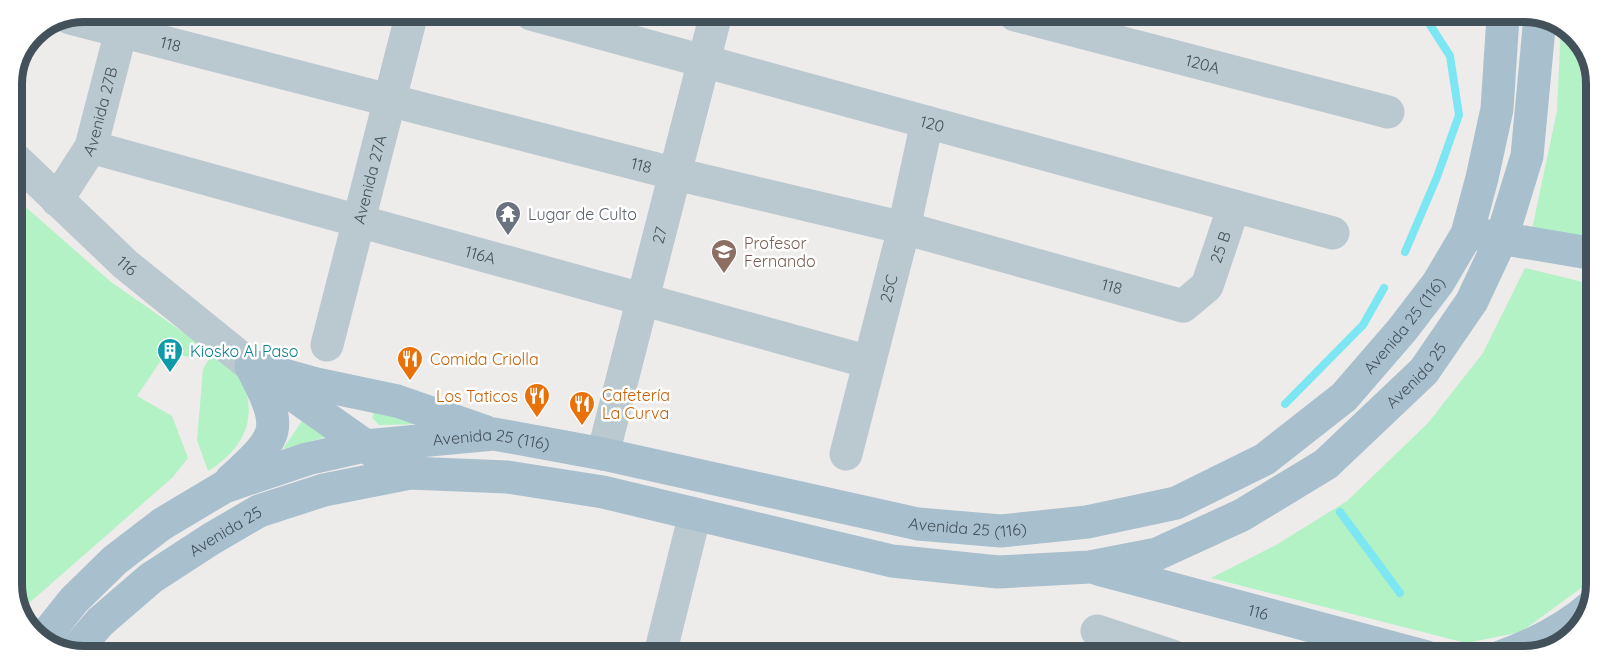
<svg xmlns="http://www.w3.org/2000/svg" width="1609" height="669" font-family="Quicksand,sans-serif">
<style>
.green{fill:#b3f2c5}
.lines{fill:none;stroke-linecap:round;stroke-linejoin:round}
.stream{stroke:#7ce6f2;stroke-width:8}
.minor{stroke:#bac8cf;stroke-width:33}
.major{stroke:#a8bfcd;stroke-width:33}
.labels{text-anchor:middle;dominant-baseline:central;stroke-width:5;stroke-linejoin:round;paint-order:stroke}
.street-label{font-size:16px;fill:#42515a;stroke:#fff}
.worship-label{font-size:16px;fill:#5b616d;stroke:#fff;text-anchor:start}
.education-label{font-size:16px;fill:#785e54;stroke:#fff;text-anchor:start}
.culture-label{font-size:16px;fill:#0d838f;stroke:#fff;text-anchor:start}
.food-label{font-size:16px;fill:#c56008;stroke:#fff;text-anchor:start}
.rim{fill:none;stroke:#42515a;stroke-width:8}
</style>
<rect width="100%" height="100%" fill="#eeebeb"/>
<g class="green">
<path d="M1561 24 1574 35 1596 165 1595 243 1532 229 1557 111Z"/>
<path d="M12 195 111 282 197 342 189 357 166 353 137 396 172 416 188 458 173 477 20 611 12 589Z"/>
<path d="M1525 268 1583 282 1595 295 1592 580 1521 632 1466 643 1211 578 1276 545 1347 501 1428 423 1483 353Z"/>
<path d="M214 351C221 356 233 361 237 368 240 372 242 380 244 385 258 422 240 452 208 471L197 440 203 369Z"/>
<path d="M376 408 428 424 379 425 372 418Z"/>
<path d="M304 418 326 437 283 449Z"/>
</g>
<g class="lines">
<g class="stream">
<path d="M1405 252 1437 177 1459 115 1450 56 1425 17"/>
<path d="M1285 404 1363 325 1384 288"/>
<path d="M1340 512 1400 593"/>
</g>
<g class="minor">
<path id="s1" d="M531 14 1333 233"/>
<path id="s2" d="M1015 15 1388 112"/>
<path id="s3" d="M70 18 676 174 904 228 1183 306 1207 286 1234 206"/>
<path id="s4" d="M91 147 869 362"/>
<path id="s5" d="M12 156 125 264 251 366"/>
<path id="s6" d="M57 200 91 147 126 12"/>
<path id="s7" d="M327 345 412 13"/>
<path id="s8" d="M603 454 716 14"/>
<path id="s9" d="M846 454 904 228 927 122"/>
<path d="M1097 631 1172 656"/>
<path d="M660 654 695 514"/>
</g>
<g class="major">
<path d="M1482 235 1595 254"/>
<path d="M251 366 316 384 397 401 484 431"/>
<path d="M272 380 377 454"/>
<path d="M231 480C280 435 284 430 253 370"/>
<path id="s10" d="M1098 569 1427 657"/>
<path id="s11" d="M42 640 74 600 115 560 162 524 224 487 307 459 365 446 494 434 603 454 918 524 1001 531 1087 522 1176 503 1265 459 1344 397 1402 330 1438 283 1467 234 1482 178 1497 109 1503 17"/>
<path id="s12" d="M74 652 100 622 151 578 211 539 259 511 324 490 410 473 507 477 603 492 892 561 998 572 1090 567 1157 554 1242 515 1326 464 1424 371 1472 301 1502 237 1527 156 1540 17"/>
<path d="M1500 657C1534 645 1564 630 1592 606"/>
</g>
</g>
<defs>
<symbol id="temple-pin" viewBox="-11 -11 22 30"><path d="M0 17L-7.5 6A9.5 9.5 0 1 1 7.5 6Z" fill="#6b7280" stroke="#fff"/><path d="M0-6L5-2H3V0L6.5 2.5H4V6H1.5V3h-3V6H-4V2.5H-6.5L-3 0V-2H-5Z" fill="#fff"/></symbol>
<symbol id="school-pin" viewBox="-11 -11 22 30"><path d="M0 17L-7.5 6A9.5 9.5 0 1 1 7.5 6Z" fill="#8d6e63" stroke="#fff"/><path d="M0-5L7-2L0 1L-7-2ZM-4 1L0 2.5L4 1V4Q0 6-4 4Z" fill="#fff"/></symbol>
<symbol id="building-pin" viewBox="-11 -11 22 30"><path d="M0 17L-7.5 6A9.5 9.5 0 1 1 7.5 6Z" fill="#0f9aa8" stroke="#fff"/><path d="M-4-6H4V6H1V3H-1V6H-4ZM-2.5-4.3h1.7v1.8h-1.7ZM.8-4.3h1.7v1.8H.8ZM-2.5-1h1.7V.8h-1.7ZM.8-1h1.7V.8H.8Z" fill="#fff"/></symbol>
<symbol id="restaurant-pin" viewBox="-11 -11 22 30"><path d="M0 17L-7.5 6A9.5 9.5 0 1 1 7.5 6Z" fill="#e8710a" stroke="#fff"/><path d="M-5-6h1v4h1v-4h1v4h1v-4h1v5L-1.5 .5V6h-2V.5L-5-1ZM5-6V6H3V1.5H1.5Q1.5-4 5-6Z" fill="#fff"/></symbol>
</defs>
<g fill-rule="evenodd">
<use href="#temple-pin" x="493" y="199" width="30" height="40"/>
<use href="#school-pin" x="709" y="237" width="30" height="40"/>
<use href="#building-pin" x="155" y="336" width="30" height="40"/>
<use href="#restaurant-pin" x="395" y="344" width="30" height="40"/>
<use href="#restaurant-pin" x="522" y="381" width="30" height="40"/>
<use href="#restaurant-pin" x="567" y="389" width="30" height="40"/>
</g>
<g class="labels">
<g class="street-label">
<text stroke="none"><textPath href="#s3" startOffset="104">118</textPath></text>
<text stroke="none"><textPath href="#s2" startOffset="194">120A</textPath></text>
<text stroke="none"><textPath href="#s6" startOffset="100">Avenida 27B</textPath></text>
<text stroke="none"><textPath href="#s1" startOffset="416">120</textPath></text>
<text stroke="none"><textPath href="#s3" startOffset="590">118</textPath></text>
<text stroke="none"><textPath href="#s7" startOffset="171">Avenida 27A</textPath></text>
<text stroke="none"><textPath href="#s8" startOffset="226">27</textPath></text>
<text stroke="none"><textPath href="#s3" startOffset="1222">25 B</textPath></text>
<text stroke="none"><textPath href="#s4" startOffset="404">116A</textPath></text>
<text stroke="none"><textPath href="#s5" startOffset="159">116</textPath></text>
<text stroke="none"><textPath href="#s3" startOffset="1076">118</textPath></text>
<text stroke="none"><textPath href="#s9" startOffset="171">25C</textPath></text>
<text stroke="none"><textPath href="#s11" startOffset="1504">Avenida 25 (116)</textPath></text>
<text stroke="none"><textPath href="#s12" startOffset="1467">Avenida 25</textPath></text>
<text stroke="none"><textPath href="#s11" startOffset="514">Avenida 25 (116)</textPath></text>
<text stroke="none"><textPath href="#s11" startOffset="1000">Avenida 25 (116)</textPath></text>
<text stroke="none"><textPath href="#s12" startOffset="195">Avenida 25</textPath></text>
<text stroke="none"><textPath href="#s10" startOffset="166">116</textPath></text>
</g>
<g class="worship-label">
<text x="528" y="214">Lugar de Culto</text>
</g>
<g class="education-label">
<text x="744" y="243">Profesor<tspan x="744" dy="18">Fernando</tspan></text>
</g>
<g class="culture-label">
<text x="190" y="351">Kiosko Al Paso</text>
</g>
<g class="food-label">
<text x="430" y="359">Comida Criolla</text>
<text x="602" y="395">Cafetería<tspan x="602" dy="18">La Curva</tspan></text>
<text x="518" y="396" text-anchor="end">Los Taticos</text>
</g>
</g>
<path d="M0 0H1609V669H0ZM84 22H1524A62 62 0 0 1 1586 84V584A62 62 0 0 1 1524 646H84A62 62 0 0 1 22 584V84A62 62 0 0 1 84 22Z" fill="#fff" fill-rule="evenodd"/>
<path class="rim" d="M84 22H1524A62 62 0 0 1 1586 84V584A62 62 0 0 1 1524 646H84A62 62 0 0 1 22 584V84A62 62 0 0 1 84 22Z"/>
</svg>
